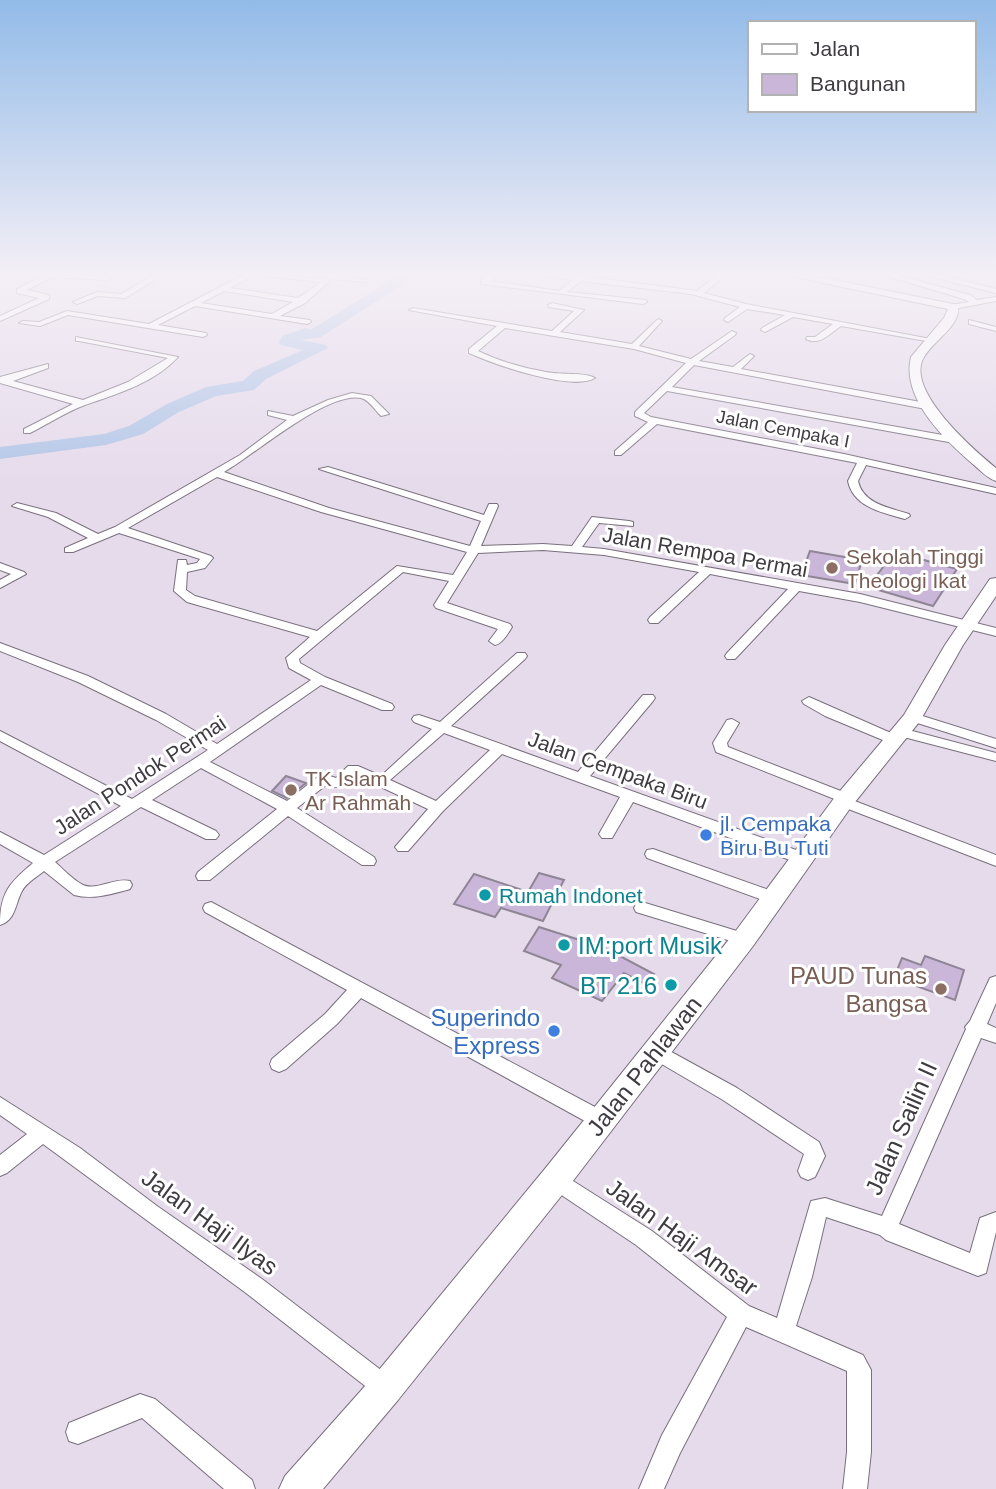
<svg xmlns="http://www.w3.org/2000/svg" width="996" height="1489" font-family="Helvetica,sans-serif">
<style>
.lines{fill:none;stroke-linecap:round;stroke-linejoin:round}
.river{fill:#b2c6e7;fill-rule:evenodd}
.building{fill:#cab6d8;stroke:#8e8595;stroke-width:2}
.street-casing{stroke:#796f7d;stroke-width:2}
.secondary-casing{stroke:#796f7d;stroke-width:2}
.street{fill:#fff;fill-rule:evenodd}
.secondary{fill:#fff;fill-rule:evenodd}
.education-dot{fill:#8d6e63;stroke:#fff;stroke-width:2.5}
.shop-dot{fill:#3f7fe0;stroke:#fff;stroke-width:2.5}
.culture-dot{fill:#0f9aa8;stroke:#fff;stroke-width:2.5}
.labels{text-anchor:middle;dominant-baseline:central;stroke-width:6;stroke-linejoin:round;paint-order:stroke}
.far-street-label{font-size:18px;fill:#3f3b42;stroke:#fff}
.street-label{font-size:21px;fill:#3f3b42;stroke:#fff}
.education-label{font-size:21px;fill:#785e54;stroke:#fff;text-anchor:start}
.shop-label{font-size:21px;fill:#366cbe;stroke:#fff;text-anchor:start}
.culture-label{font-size:21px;fill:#0d838f;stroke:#fff;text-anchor:start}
.near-culture-label{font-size:24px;fill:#0d838f;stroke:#fff;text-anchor:start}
.near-education-label{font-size:24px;fill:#785e54;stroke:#fff;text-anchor:end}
.near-shop-label{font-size:24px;fill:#366cbe;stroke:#fff;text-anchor:end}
.near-street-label{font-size:24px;fill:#3f3b42;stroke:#fff}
</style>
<rect width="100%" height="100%" fill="#e6dbeb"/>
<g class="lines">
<path class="river" d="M404 272H422L321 337 301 340 326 345 328 348 266 379 254 390 216 396 179 412 143 434 106 445 0 459V447L104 434 129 426 167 404 206 387 243 381 254 371 303 350 281 345 279 342 282 336 305 328 312 329Z"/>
</g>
<g class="building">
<path d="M810 551 862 560 855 584 801 575Z"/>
<path d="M890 558 916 564 920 559 957 569 933 606 868 587Z"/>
<path d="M286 776 306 783 287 798 272 791Z"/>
<path d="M539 873 564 880 543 921 501 908 495 917 454 904 474 874 528 892Z"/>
<path d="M539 927 583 941 586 938 654 974 645 984 624 973 602 1001 552 978 561 965 524 951Z"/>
<path d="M925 956 964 970 955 1000 894 978 902 958 921 965Z"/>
</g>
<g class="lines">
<defs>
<g id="street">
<path d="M51 272 106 276 110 278 106 280 52 277 27 290 49 295V299L0 321V316L39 298 17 293V289Z"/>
<path d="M127 272 123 275 119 273 120 272Z"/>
<path d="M159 272H168L125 298 98 296 77 304 73 302 97 292 121 294Z"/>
<path d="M249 272 325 279 331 272H339L336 275 369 280 365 282 332 279 305 303 280 316 310 320 311 322 307 324 195 306 158 325 206 333 207 335 203 337 68 315 40 326 19 323 23 321 39 322 67 311 149 324ZM254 275 321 282 298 298 230 288ZM224 291 293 302 272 314 201 303Z"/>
<path d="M493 272H501L490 281 559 291 573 280 519 272 581 276 697 291 721 272H729L704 293 746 304 936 340 932 342 841 326C829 334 820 346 806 339L807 337H815L833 324 793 317 765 332 761 330 762 328 785 315 747 309 728 322 724 320 725 318 740 307 691 294 581 281 567 292 646 300 647 302 643 304 481 284V280Z"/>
<path d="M873 272H886L970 295 977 300 996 297V301L954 309H951V305L969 302 964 299Z"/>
<path d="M929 272 996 289V293L928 276Z"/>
<path d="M552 303 584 310 560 332 632 344 658 319 662 321 639 346 691 359 732 331 736 333 735 335 699 361 733 367 750 354 754 356 741 369 926 403 931 406 926 409 694 365 672 387 954 437 959 440 954 443 667 391 644 413 651 417 844 454 996 488V494L866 465 858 481C863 504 890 508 909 514L910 516 905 519C883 513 853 507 848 481L857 463 657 424 621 455H615V451L648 422 635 416V412L686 363 634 349 505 328 478 351C499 361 522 368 546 372 560 375 586 372 595 378 572 392 493 364 469 353V349L497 326 409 310 413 308 552 331 574 311 549 307 548 305Z"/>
<path d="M969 320 996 327V331L969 324Z"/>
<path d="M76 337 178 357C154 383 117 394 85 405 66 412 48 424 30 433H24V429L73 404 0 383V377L48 364V368L13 381 83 400 128 382 168 358 79 341H76Z"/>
<path d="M352 393 371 396 389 414 381 416C375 410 369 400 361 398 327 391 254 455 224 472L329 508 470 546 481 521 319 469 328 467 484 515 489 504H497L498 506 481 546 543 544 572 546 592 517 629 521 633 522V526L599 523 582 547 604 549 860 594 996 628V636L860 602 799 591 735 659H727L725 656 727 653 788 589 710 574 658 623H650L648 620 650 617 699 572 604 555 543 550 478 553 447 603 510 624 512 627C508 633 503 643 495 645L489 641 498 629 436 608 434 605 449 581 403 572 299 659 300 663 325 677 392 704 394 707 392 710H382L321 685 210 762 287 801 319 776 324 774 336 778 348 766H358L381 776 432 729 414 722 412 719 414 716 419 715 440 722 517 653H525L527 656 525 659 451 726 578 772 643 695H653L655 698 653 701 590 776 810 855 812 859 810 863H798L633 802 612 838H602L599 834 620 797 502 754 443 811 408 851H398L395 847 428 809 355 775C344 786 341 790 326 785L297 808 374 857 376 861 374 865H362L288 816 210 880H198L196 876 198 872 277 809 201 768 152 800 216 831 219 835 216 839H206L141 807 55 862C63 869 73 880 83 885 97 891 115 877 130 881L132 885 130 889C112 894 93 900 74 895L44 871C37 877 26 883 22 891 15 904 16 920 0 925 0 893 9 883 33 863L0 844V832L44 855 121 806 0 741V731L132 799 208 750 156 720 78 682 0 651V643L88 676 166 714 217 744 311 680 289 668 286 658 310 637 187 602 174 591 178 560H186L187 565 197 563 200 559 119 533 73 552H65V548L88 538 48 517 12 506 17 503 56 513 98 534 115 527 240 455 287 420 268 415V411L293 416 328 400ZM217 477 321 512 467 552 453 575 397 566 317 631 195 596 186 590 187 572 205 568 213 558 211 556 128 528ZM444 733 490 750 436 801 390 780Z"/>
<path d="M0 563 24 572 26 574 0 588V580L11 574 0 570Z"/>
<path d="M809 697 900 737 902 740 900 743H890L825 716 804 704 802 701Z"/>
<path d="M913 713 996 739V748L908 720 906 717 908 714Z"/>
<path d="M732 719 739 723 727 743 728 747 851 795 852 800 996 855V866L838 805 837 800 716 752 713 743 727 720Z"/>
<path d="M901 728 996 753V761L896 735 894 732 896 729Z"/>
<path d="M653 849 780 894 782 898 780 902H768L647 858 645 854 647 850Z"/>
<path d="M211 902 608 1114 611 1120 608 1126 601 1128 594 1126 361 998 337 1024 286 1069 279 1072 272 1069 270 1064 272 1059 325 1014 347 990 205 912 203 908 205 904Z"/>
<path d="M642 902 750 935 752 939 750 943 744 945 636 912 634 908 636 904Z"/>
<path d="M996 976V1003L987 1024 996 1028V1043L981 1038 899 1224 970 1253 980 1218 996 1212V1232L986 1273 978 1276 886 1240 880 1235 826 1217 812 1277 796 1326 863 1355 871 1370V1452L867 1489H843L847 1452V1371L746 1327 680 1453 664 1489H639L662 1435 727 1317 636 1245 548 1186 545 1180 548 1174 555 1171 562 1174 652 1231 749 1306 777 1318 811 1201 825 1198 882 1216 966 1029 965 1027 970 1021 990 978Z"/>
<path d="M655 1043 737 1088 819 1142 825 1156 815 1177 808 1180 801 1177 798 1171 804 1154 723 1100 648 1056 646 1051 648 1046Z"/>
<path d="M0 1097 80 1148 157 1206 262 1279 394 1380 398 1388 394 1396 386 1400 378 1396 246 1293 43 1144 7 1173 0 1176V1155L27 1134 0 1115Z"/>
<path d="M140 1394 155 1399 252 1480 255 1489H224L142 1418 78 1444 69 1441 66 1432 69 1423Z"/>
</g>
<g id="secondary">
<path d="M771 272H795L958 305C962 325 934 340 924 357 904 390 974 450 996 468V481C987 478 981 471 974 465 946 441 901 399 911 357L944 318 948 309Z"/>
<path d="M996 578V596L963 645 920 721 851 807 753 946 566 1190 398 1400 323 1489H279L285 1476 374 1376 544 1170 735 932 835 797 904 715 945 645 990 579Z"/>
</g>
</defs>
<use href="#street" class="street-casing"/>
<use href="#secondary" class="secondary-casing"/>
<use href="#street" class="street"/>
<use href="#secondary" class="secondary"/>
</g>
<linearGradient id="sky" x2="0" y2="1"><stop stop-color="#92bbe8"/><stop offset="0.57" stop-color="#f4eff6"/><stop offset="1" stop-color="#f4eff6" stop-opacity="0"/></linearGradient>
<rect width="996" height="481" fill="url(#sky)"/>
<g class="education-dot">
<circle cx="832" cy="568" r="7"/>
<circle cx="291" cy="790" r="7"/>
<circle cx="941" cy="989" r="7"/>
</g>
<g class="shop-dot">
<circle cx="706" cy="835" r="7"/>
<circle cx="554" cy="1031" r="7"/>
</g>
<g class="culture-dot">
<circle cx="485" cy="895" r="7"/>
<circle cx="564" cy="945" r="7"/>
<circle cx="671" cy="985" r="7"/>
</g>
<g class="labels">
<g class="far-street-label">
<text transform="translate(783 429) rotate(11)">Jalan Cempaka I</text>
</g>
<g class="street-label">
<text transform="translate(705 552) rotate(10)">Jalan Rempoa Permai</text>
<text transform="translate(618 770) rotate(20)">Jalan Cempaka Biru</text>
<text transform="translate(140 775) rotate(-33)">Jalan Pondok Permai</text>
</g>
<g class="education-label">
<text x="846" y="556">Sekolah Tinggi<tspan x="846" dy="24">Theologi Ikat</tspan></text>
<text x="305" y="778">TK Islam<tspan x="305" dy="24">Ar Rahmah</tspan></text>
</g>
<g class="shop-label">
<text x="720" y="823">jl. Cempaka<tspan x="720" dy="24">Biru Bu Tuti</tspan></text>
</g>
<g class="culture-label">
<text x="499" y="895">Rumah Indonet</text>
</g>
<g class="near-culture-label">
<text x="578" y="945">IM:port Musik</text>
<text x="657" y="985" text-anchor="end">BT 216</text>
</g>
<g class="near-education-label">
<text x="927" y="975">PAUD Tunas<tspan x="927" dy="28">Bangsa</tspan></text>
</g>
<g class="near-shop-label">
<text x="540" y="1017">Superindo<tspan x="540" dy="28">Express</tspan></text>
</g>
<g class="near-street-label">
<text transform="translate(644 1066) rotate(-52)">Jalan Pahlawan</text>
<text transform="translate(901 1128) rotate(-66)">Jalan Sailin II</text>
<text transform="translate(210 1222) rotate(36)">Jalan Haji Ilyas</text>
<text transform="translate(682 1237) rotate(36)">Jalan Haji Amsar</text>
</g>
</g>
<rect x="748" y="21" width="228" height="91" fill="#ffffff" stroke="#b2b1b3" stroke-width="2"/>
<rect x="762" y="44" width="35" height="10" fill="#ffffff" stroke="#b2b1b3" stroke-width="2"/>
<text x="810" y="56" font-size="21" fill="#3f3b42">Jalan</text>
<rect x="762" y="74" width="35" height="21" fill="#cab6d8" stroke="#b2b1b3" stroke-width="2"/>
<text x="810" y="91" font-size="21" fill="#3f3b42">Bangunan</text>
</svg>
